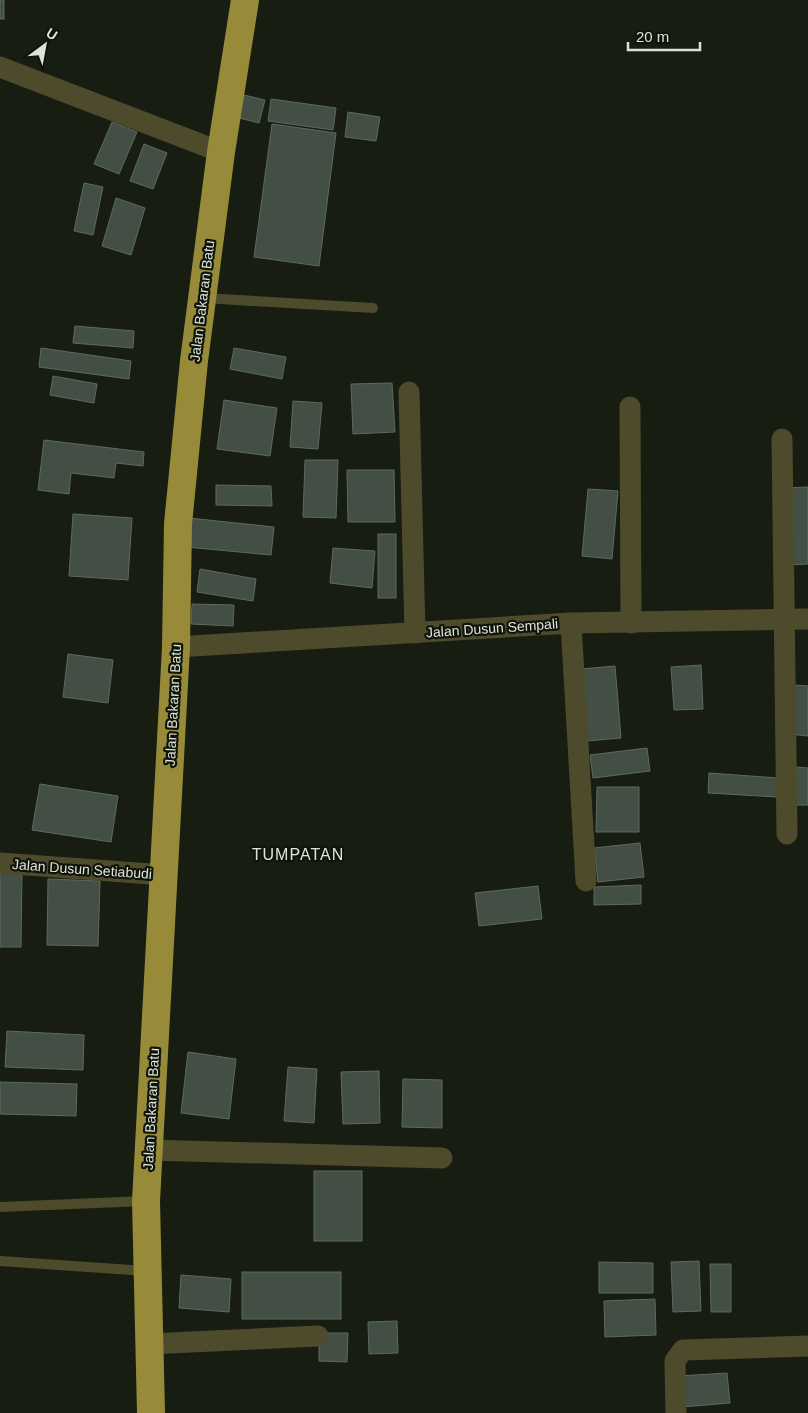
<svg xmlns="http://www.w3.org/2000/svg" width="808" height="1413" font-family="Helvetica,sans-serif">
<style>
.building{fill:#434f45;stroke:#5d6a60}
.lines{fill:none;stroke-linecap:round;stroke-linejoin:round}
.lane{stroke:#4e4a2c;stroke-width:10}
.street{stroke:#4e4a2c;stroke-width:21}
.highway{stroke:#978b39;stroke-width:28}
.labels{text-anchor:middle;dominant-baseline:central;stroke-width:4.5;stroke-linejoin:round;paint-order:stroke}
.street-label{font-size:14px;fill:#dee2da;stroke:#0f1409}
.quarter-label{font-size:16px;letter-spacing:1px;fill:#dee2da;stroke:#0f1409}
</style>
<rect width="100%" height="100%" fill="#181d12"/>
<g class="building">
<rect x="0" y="0" width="4" height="19"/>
<path d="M244 95 265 100 259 123 239 118Z"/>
<path d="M271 99 336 108 333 130 268 121Z"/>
<path d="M348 112 380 117 376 141 345 137Z"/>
<path d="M112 122 137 132 119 174 94 164Z"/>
<path d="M272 124 336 133 319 266 254 257Z"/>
<path d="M144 144 167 153 153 189 130 181Z"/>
<path d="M84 183 103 187 93 235 74 231Z"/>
<path d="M116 198 145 208 131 255 102 246Z"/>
<path d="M75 326 134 331 133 348 73 343Z"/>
<path d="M41 348 131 361 129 379 39 367Z"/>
<path d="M234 348 286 357 282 379 230 369Z"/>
<path d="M53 376 97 384 94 403 50 395Z"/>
<path d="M392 383 395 432 353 434 351 384Z"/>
<path d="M224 400 277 408 270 456 217 449Z"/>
<path d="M293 401 322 403 318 449 290 447Z"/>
<path d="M44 440 144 452 143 466 116 463 114 478 71 473 69 494 38 490Z"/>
<path d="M305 460H338L336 518 303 517Z"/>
<path d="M347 470H394L395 522H348Z"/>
<path d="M216 485 271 486 272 506 216 505Z"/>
<path d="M808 487V564L790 565 785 488Z"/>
<path d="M588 489 618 491 612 559 582 556Z"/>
<path d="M73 514 132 518 128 580 69 576Z"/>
<path d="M189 518 274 527 271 555 186 547Z"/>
<rect x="378" y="534" width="18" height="64"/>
<path d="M333 548 375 551 372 588 330 583Z"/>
<path d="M200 569 256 579 253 601 197 592Z"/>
<path d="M192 604 234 605 233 626 191 624Z"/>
<path d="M68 654 113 660 108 703 63 697Z"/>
<path d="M701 665 703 709 674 710 671 667Z"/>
<path d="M615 666 621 738 587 741 581 669Z"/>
<path d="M794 685 808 686V736L789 734Z"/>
<path d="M647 748 650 771 593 778 590 755Z"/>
<path d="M796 767 808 768V805H796Z"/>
<path d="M709 773 778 778 777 797 708 793Z"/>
<path d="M40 784 118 796 111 842 32 830Z"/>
<path d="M597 787H639V832H596Z"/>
<path d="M640 843 644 877 598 882 594 848Z"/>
<path d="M0 870 22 871 21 947H0Z"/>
<path d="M48 879 100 881 98 946 47 945Z"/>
<path d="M641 885V904L594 905V887Z"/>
<path d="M538 886 542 919 479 926 475 893Z"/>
<path d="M7 1031 84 1035 83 1070 5 1067Z"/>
<path d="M188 1052 236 1059 229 1119 181 1113Z"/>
<path d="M288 1067 317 1069 314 1123 284 1121Z"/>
<path d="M379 1071 380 1123 343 1124 341 1072Z"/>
<path d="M403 1079 442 1080V1128L402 1127Z"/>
<path d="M0 1082 77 1084 76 1116 0 1114Z"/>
<rect x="314" y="1171" width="48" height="70"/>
<path d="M699 1261 701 1311 673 1312 671 1262Z"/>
<path d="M599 1262 653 1263V1293H599Z"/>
<path d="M710 1264H731V1312H711Z"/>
<rect x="242" y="1272" width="99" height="47"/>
<path d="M181 1275 231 1279 229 1312 179 1308Z"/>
<path d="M655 1299 656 1335 605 1337 604 1301Z"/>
<path d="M397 1321 398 1353 369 1354 368 1322Z"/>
<path d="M319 1333H348L347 1362 319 1361Z"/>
<path d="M727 1373 730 1403 682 1407 679 1376Z"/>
</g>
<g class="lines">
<g class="lane">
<path d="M203 298 373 308"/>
<path d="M0 1207 145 1201"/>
<path d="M0 1261 146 1271"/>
</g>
<g class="street">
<path d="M0 67 221 152"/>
<path d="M409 392 415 633"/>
<path d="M630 407 631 623"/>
<path d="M782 439 787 834"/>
<path d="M571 623 586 881"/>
<path d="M176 647 571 623 808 619"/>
<path d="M0 863 165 875"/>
<path d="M149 1150 442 1158"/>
<path d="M148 1344 318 1336"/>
<path d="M676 1413 675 1361 683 1350 808 1346"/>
</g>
<path class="highway" d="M151 1413 146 1201 176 647 178 524 194 361 221 152 245 0"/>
</g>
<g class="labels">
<g class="street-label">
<text transform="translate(202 301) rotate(-83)">Jalan Bakaran Batu</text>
<text transform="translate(492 628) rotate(-4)">Jalan Dusun Sempali</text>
<text transform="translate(173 705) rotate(-87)">Jalan Bakaran Batu</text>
<text transform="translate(82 869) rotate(4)">Jalan Dusun Setiabudi</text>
<text transform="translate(151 1109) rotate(-87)">Jalan Bakaran Batu</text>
</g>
<g class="quarter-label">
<text x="298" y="854">TUMPATAN</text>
</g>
</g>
<g transform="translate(45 45) rotate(32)" stroke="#0f1409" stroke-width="4" paint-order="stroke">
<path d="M0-4L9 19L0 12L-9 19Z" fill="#dee2da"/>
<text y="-8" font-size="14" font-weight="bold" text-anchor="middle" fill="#dee2da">U</text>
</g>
<path d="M628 42v8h72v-8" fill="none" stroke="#dee2da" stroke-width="2.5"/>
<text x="636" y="42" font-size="15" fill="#dee2da" stroke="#0f1409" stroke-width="4" paint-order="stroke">20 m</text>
</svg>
